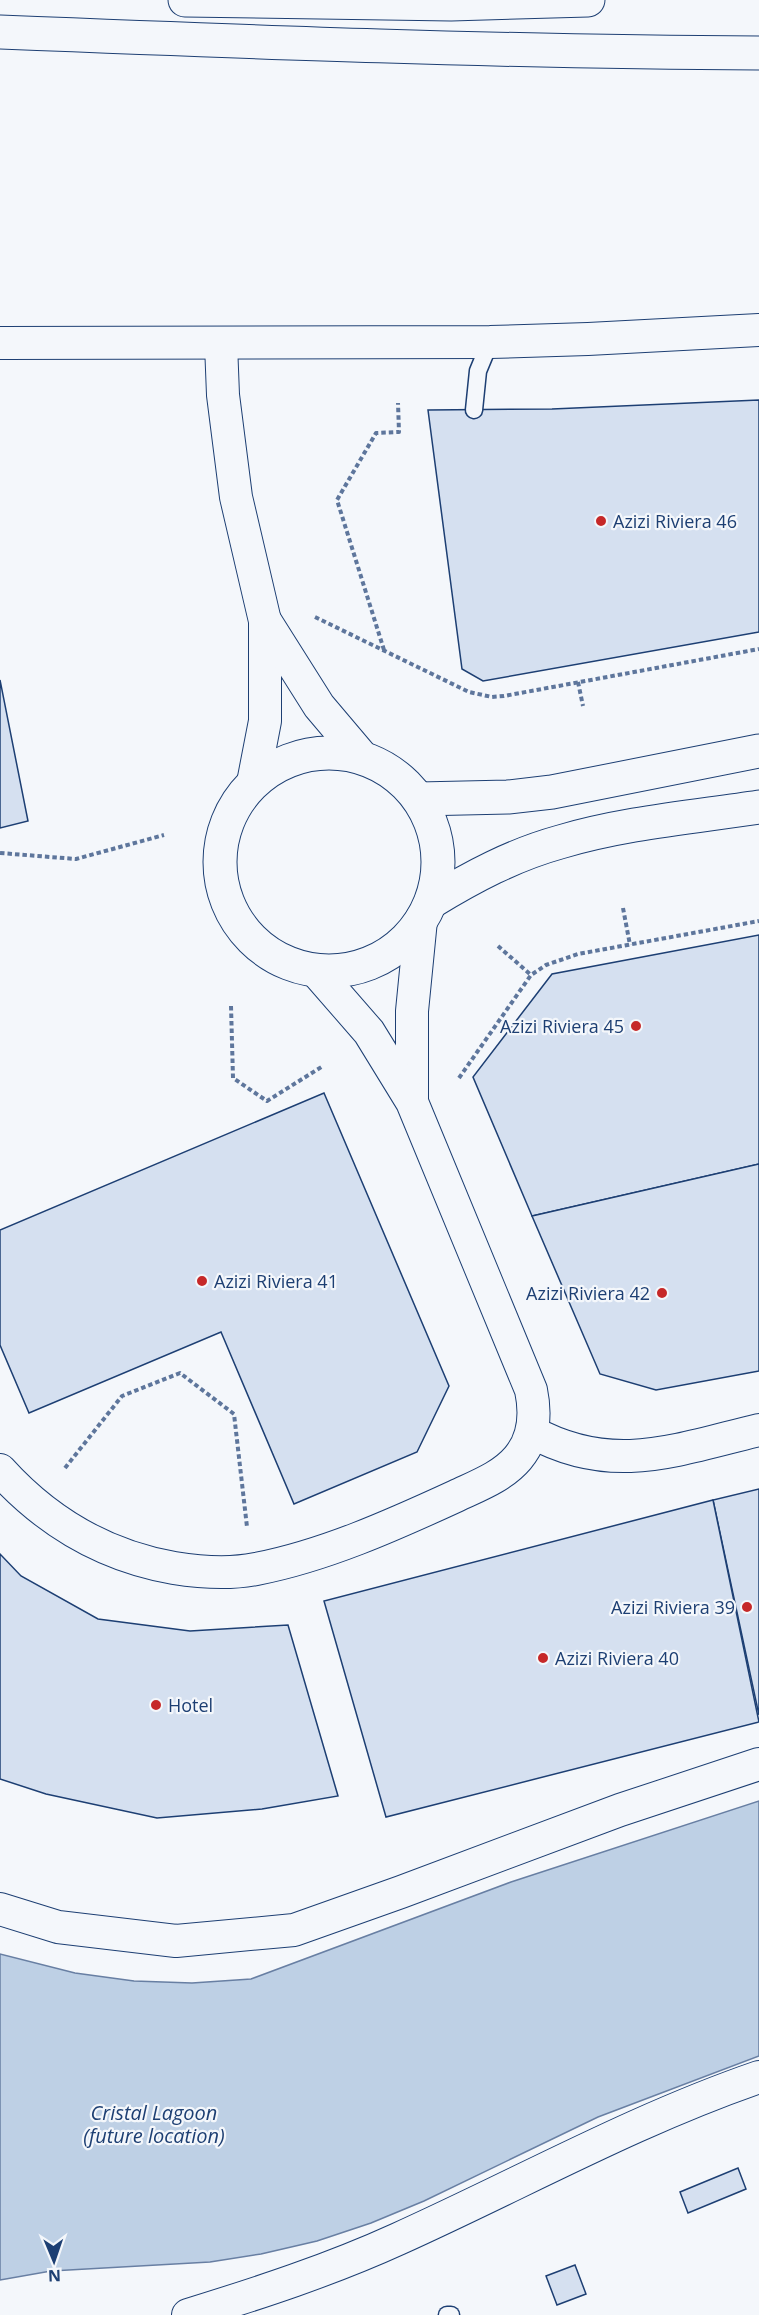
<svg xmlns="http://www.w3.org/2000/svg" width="759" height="2315" font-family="'Open Sans',sans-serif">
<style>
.water{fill:#bed0e5;stroke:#687fa3;stroke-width:1.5}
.building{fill:#d5e0f0;stroke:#1d3f73;stroke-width:1.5}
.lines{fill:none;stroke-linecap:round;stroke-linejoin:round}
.lane-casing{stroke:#1d3f73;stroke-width:19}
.street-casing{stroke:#1d3f73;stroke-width:34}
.secondary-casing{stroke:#1d3f73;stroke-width:35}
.primary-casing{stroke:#1d3f73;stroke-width:35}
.path{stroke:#5e769c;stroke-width:4;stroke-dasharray:4.5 3;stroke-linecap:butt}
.lane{stroke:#f4f7fb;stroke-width:16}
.street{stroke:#f4f7fb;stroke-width:32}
.secondary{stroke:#f4f7fb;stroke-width:33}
.primary{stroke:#f4f7fb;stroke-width:33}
.poi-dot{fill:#c62828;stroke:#f4f7fb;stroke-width:2}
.labels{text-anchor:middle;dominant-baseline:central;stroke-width:4.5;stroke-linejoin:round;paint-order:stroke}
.poi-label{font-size:18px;fill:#1d3f73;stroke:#f4f7fb;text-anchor:start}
.water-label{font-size:20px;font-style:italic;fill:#1d3f73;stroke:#f4f7fb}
</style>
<rect width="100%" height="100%" fill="#f4f7fb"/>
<path class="water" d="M759 1801V2056L598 2117 424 2201 371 2223 317 2241 261 2254 210 2262 51 2271 0 2280V1954L75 1973 134 1981 192 1983 251 1979 511 1882Z"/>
<g class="building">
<path d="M759 400V632L483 681 462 669 428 410 552 409Z"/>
<path d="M0 680 28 821 0 828Z"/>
<path d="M759 935V1164L532 1216 473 1077 552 974Z"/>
<path d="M324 1093 449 1386 417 1452 294 1504 221 1332 29 1413 0 1345V1230Z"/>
<path d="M759 1164V1371L656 1390 600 1374 532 1216Z"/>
<path d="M759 1489V1715L713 1500Z"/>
<path d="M713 1500 759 1722 386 1817 324 1601Z"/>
<path d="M0 1554 21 1576 98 1619 190 1631 288 1625 338 1796 262 1809 157 1818 46 1794 0 1779Z"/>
<path d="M738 2168 746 2189 688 2213 680 2192Z"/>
<path d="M575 2265 586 2294 557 2305 546 2276Z"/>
</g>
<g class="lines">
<defs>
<g id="lane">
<path d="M474 410 478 371 490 342"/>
<path d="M447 2315H451"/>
</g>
<g id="street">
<path d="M0 343 490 342 588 339 759 330"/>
<path d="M221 344 223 395 236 497 265 621V721L253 783"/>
<path d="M266 622 319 706 363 758"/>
<path d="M412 1098V1011L421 920"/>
<path d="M532 1432C612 1476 676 1450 759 1430"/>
<path d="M0 1470C47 1522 105 1556 174 1568 199 1572 231 1574 256 1569 324 1556 393 1525 456 1496 477 1486 502 1477 518 1458 534 1439 536 1414 531 1390L412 1102 369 1032 315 970"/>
<path d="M0 1909 58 1927 176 1941 294 1930 401 1892 620 1810 759 1764"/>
<path d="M188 2315C259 2293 330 2270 398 2239 518 2185 634 2120 759 2077"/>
</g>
<g id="secondary">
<circle cx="329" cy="862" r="109"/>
<path d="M419 799 508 797 552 792 759 751"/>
<path d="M431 902C472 877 513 855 560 842 624 823 693 817 759 807"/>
</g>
<g id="primary">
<path d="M185 0 451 4 588 0"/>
<path d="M0 32C253 42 506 52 759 53"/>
</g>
</defs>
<use href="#lane" class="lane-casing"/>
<use href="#street" class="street-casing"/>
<use href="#secondary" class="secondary-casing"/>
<use href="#primary" class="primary-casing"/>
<g class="path">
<path d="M315 617 469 692 492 697 504 696 759 649"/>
<path d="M384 650 337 500 376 433 399 432 398 403"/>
<path d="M578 682 583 706"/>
<path d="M0 853 76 859 164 835"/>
<path d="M623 908 630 945"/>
<path d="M498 946 531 975"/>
<path d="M231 1006 233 1078 267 1101 323 1066"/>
<path d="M459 1078 531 975 546 965 578 954 759 921"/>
<path d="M65 1468 122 1396 180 1373 234 1414 247 1527"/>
</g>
<use href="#lane" class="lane"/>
<use href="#street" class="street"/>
<use href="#secondary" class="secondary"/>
<use href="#primary" class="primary"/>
</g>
<g class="poi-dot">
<circle cx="601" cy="521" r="6"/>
<circle cx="636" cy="1026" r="6"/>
<circle cx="202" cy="1281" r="6"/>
<circle cx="662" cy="1293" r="6"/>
<circle cx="747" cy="1607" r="6"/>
<circle cx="543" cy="1658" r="6"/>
<circle cx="156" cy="1705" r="6"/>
</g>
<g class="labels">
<g class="poi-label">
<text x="613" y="521">Azizi Riviera 46</text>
<text x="624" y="1026" text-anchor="end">Azizi Riviera 45</text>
<text x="214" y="1281">Azizi Riviera 41</text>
<text x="650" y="1293" text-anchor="end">Azizi Riviera 42</text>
<text x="735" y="1607" text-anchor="end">Azizi Riviera 39</text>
<text x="555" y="1658">Azizi Riviera 40</text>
<text x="168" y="1705">Hotel</text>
</g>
<g class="water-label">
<text x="154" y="2112">Cristal Lagoon<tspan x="154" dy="23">(future location)</tspan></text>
</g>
</g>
<g transform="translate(54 2261) rotate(178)" stroke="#f4f7fb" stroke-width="4.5" paint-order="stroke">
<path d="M0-4.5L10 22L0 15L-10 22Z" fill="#1d3f73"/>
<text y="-9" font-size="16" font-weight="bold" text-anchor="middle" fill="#1d3f73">N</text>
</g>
</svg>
